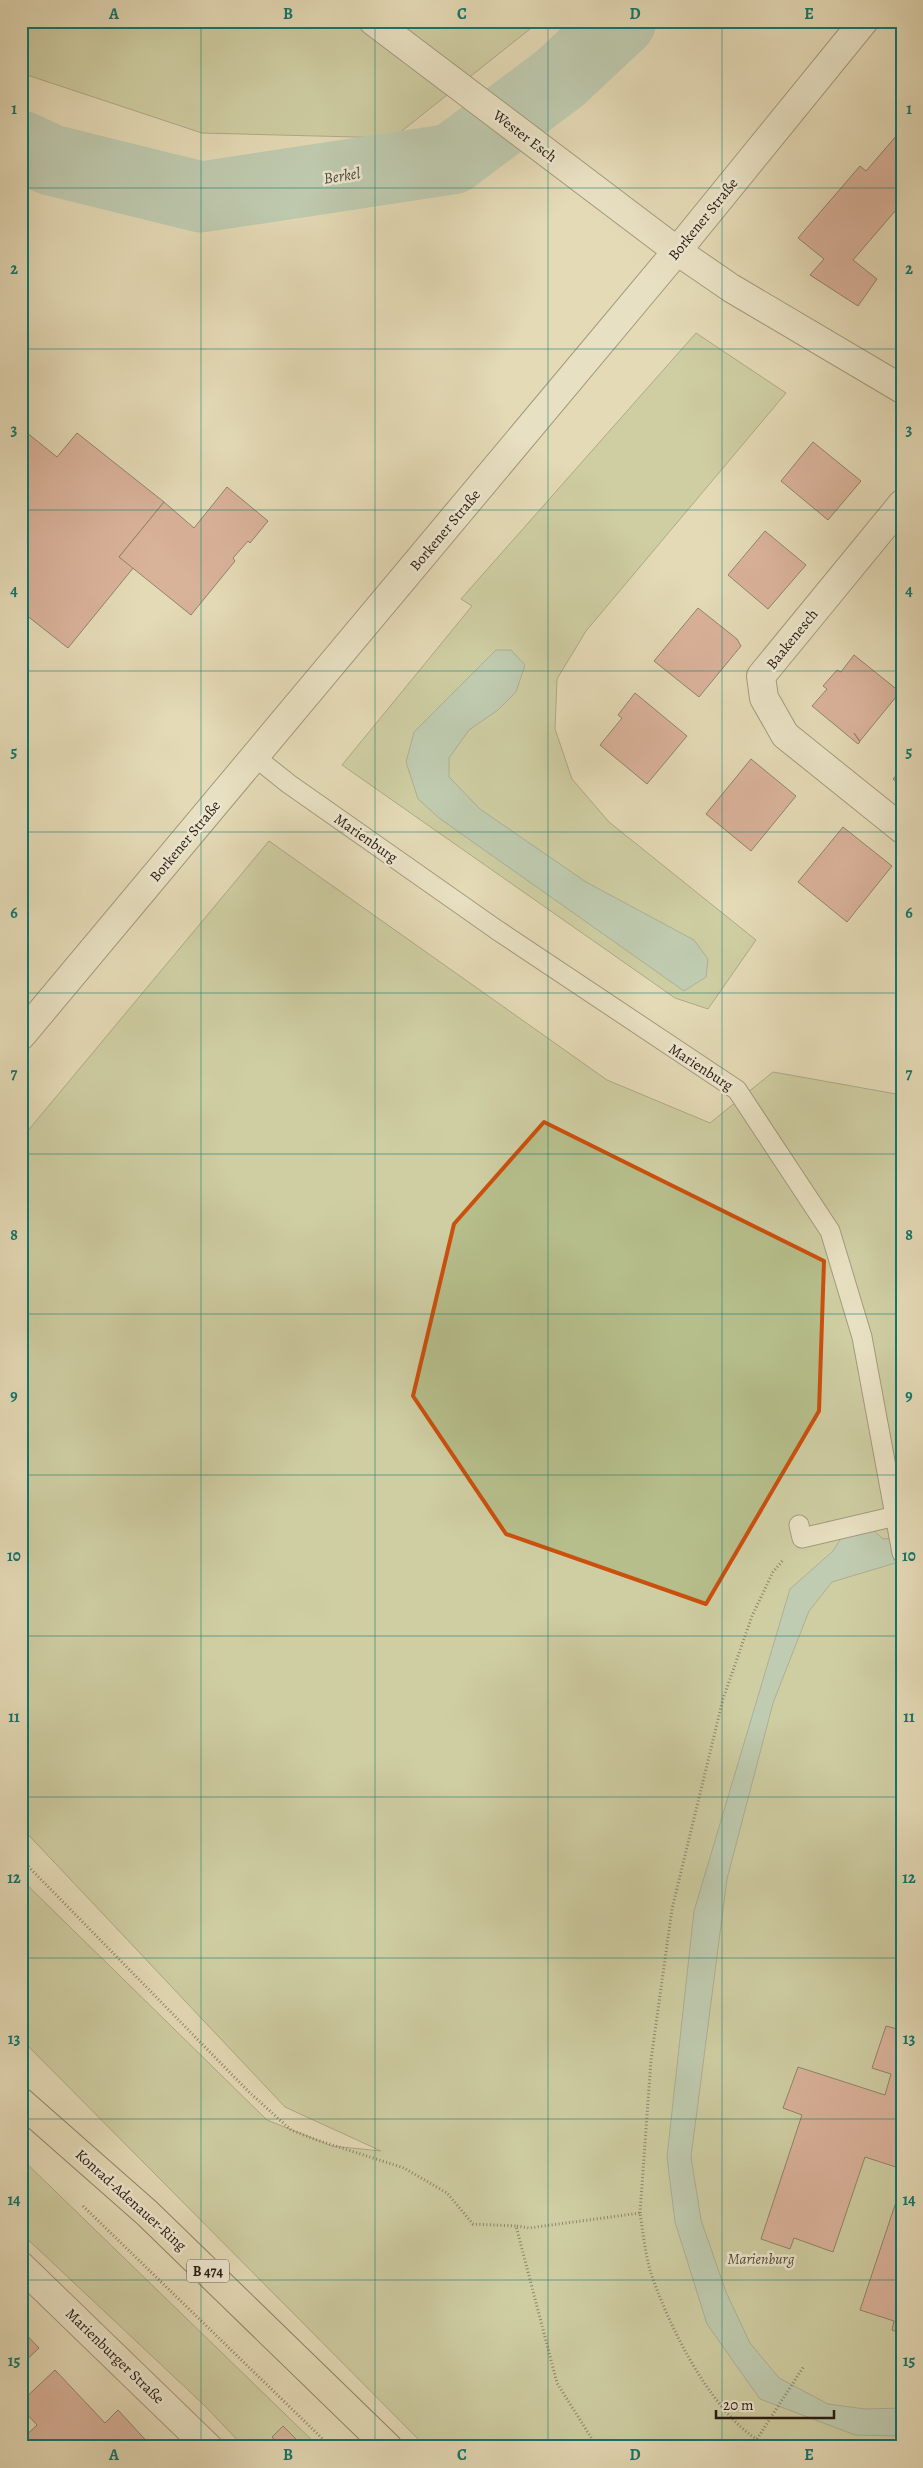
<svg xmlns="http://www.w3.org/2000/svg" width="923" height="2468" font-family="Alegreya,serif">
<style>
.green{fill:#b6bf8c;stroke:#706e50}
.water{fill:#96bbab;stroke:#6b7b6e}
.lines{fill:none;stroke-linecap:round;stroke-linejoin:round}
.river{stroke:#96bbab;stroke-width:71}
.building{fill:#cd8178;stroke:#2a1c13}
.service-casing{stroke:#584c3c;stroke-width:21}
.minor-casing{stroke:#584c3c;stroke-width:30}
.tertiary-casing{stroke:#584c3c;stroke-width:30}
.primary-casing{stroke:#2a1c13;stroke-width:30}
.path{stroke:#2a1c13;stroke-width:3;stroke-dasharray:1 2.5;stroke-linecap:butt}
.service{stroke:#ede7d0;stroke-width:19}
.minor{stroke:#ede7d0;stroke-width:28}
.tertiary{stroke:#ede7d0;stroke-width:28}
.primary{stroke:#e4dab6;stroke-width:28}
.marked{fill:none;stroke:#cc500d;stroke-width:4;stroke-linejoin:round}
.grid{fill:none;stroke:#0f766e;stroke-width:1;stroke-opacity:0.55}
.labels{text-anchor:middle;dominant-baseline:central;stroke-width:5;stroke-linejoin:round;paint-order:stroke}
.shield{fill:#ede7d0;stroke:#64594c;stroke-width:1}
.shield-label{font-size:14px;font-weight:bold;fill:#2a1c13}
.street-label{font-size:15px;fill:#2a1c13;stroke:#ede7d0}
.park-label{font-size:15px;font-style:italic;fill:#544d37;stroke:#ede7d0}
.water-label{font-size:16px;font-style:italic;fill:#4a4c41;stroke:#ede7d0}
.neatline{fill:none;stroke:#0f766e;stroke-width:2}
.grid-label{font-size:16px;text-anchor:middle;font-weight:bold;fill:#0f766e}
</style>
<rect width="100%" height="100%" fill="#e4dab6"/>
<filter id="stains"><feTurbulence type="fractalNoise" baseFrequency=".004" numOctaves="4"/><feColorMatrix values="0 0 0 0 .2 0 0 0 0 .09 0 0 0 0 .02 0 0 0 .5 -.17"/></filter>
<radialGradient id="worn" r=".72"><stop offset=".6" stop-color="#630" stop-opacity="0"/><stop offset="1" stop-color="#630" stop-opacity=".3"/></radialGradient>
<g class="green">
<path d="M21 21H540L393 138 202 133 21 73Z"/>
<path d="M696 333 786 393 586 631 557 679 555 729 572 779 609 822 756 940 708 1009 675 998 342 765 472 606 461 599Z"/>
<path d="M269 841 607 1080 710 1123 773 1072 902 1095V2447H426L21 2039V1879L267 2120 332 2146 381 2151 285 2107 21 1827V1139Z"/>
<path d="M21 2158 319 2447H244L205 2406 21 2233Z"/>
</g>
<g class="water">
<path d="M496 650H511L525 665 516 692 498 710 469 730 449 758V777L480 809 586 882 694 940 708 959 706 977 684 991 439 818 418 799 406 762 414 732Z"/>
<path d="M872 1529 883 1539 902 1537V1561L832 1582 809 1611 773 1703 727 1879 691 2157 701 2220 726 2292 750 2343 779 2378 828 2404 865 2409 902 2408V2438L899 2436 855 2435 760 2399 707 2324 675 2222 667 2157 694 1911 790 1589 833 1551 841 1538Z"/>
</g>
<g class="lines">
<path class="river" d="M21 146 51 160 201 197 452 159 559 79 621 21"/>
</g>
<g class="building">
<path d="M902 110V123L896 117Z"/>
<path d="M897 135 902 139V203L853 260 877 279 858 306 810 275 824 259 798 238 860 166 866 171Z"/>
<path d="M21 428 57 457 77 433 164 502 119 557 134 567 68 648 21 611Z"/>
<path d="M813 442 861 481 828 520 781 481Z"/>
<path d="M227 487 268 521 250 543 248 541 233 558 235 561 191 615 119 557 164 502 194 528Z"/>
<path d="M765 531 806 565 768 609 728 575Z"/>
<path d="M902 570V583L895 578Z"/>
<path d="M698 608 737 639 741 646 699 697 654 661Z"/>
<path d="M854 655 900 692 860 741 854 733 860 742 858 744 812 706 827 689 823 686 837 670 841 672Z"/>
<path d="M635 693 687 736 647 784 600 745 622 718 618 715Z"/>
<path d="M751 759 796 796 751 851 706 814Z"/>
<path d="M902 769V786L893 779Z"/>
<path d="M843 827 892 866 847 922 798 882Z"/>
<path d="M902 2016V2169L865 2157 833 2252 794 2238 790 2249 761 2239 802 2115 783 2108 798 2067 885 2095 891 2074 872 2068 886 2026 897 2029Z"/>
<path d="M902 2184V2334L892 2330 894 2321 860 2310Z"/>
<path d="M21 2329 39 2348 21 2365Z"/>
<path d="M55 2370 105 2423 118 2410 152 2447H21V2440L37 2425 21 2408V2402Z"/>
<path d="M283 2426 304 2447H281L272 2437Z"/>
</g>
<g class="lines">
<defs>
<g id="service">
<path d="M255 757 289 784 497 930 737 1090 830 1231 862 1337 902 1553"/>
<path d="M799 1525 802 1538 896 1516"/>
</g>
<g id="minor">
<path d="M373 21 677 251 731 288 902 389"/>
<path d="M902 504 761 676 764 698 785 735 902 829"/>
<path d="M21 2266 208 2447"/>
</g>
<path id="tertiary" d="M21 1036 677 251 864 21"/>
<path id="primary" d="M21 2102 147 2213 388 2447"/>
</defs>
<use href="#service" class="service-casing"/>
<use href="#minor" class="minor-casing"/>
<use href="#tertiary" class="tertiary-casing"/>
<use href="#primary" class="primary-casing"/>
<g class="path">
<path d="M21 1859 249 2092 291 2130 317 2140 404 2168 447 2193 473 2224 516 2226 557 2383 597 2447"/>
<path d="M83 2206 331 2447"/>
<path d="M640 2213 651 2060 672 1909 723 1699 752 1616 773 1572 783 1560"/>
<path d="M517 2226 529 2228 640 2213C643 2232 645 2252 650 2270 667 2323 716 2426 772 2447"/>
<path d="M757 2439 804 2366"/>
</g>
<use href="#service" class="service"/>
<use href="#minor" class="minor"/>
<use href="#tertiary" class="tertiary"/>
<use href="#primary" class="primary"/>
</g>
<path d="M0 0H923V2468H0ZM544 1122 824 1261 819 1411 706 1604 506 1534 413 1396 454 1224Z" fill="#e4dab6" fill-opacity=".55" fill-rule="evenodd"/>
<path class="marked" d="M544 1122 824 1261 819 1411 706 1604 506 1534 413 1396 454 1224Z"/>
<path class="grid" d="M201 21V2447M375 21V2447M548 21V2447M722 21V2447M21 188H902M21 349H902M21 510H902M21 671H902M21 832H902M21 993H902M21 1154H902M21 1314H902M21 1475H902M21 1636H902M21 1797H902M21 1958H902M21 2119H902M21 2280H902"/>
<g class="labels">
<rect class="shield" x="187" y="2259.5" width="42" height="23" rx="4"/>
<g class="shield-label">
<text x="208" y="2271">B 474</text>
</g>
<g class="street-label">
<text transform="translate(525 136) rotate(37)">Wester Esch</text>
<text transform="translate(703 219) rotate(-51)">Borkener Straße</text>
<text transform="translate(445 530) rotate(-50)">Borkener Straße</text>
<text transform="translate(792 639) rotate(-51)">Baakenesch</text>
<text transform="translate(366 838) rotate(35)">Marienburg</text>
<text transform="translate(185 841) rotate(-50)">Borkener Straße</text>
<text transform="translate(701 1067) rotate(33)">Marienburg</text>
<text transform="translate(131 2200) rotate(42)">Konrad-Adenauer-Ring</text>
<text transform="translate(115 2356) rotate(44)">Marienburger Straße</text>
</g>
<g class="park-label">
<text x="761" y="2259">Marienburg</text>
</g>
<g class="water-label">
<text transform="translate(342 176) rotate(-9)">Berkel</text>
</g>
</g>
<rect width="923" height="2468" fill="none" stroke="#e4dab6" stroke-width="55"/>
<path d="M716 2410v8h118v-8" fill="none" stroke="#2a1c13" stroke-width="2.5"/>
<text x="723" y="2410" font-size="15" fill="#2a1c13" stroke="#ede7d0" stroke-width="4" paint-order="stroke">20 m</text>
<rect x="28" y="28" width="868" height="2412" class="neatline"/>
<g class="grid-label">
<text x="114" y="19">A</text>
<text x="288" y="19">B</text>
<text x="462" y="19">C</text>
<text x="635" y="19">D</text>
<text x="809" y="19">E</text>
<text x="14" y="114">1</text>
<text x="909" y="114">1</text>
<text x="14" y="274">2</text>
<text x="909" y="274">2</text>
<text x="14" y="435">3</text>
<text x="909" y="435">3</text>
<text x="14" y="596">4</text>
<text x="909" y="596">4</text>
<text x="14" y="757">5</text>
<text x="909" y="757">5</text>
<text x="14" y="918">6</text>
<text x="909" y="918">6</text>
<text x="14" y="1079">7</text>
<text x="909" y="1079">7</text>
<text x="14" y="1240">8</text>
<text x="909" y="1240">8</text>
<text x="14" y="1401">9</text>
<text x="909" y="1401">9</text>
<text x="14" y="1561">10</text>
<text x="909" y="1561">10</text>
<text x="14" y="1722">11</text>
<text x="909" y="1722">11</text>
<text x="14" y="1883">12</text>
<text x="909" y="1883">12</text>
<text x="14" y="2044">13</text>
<text x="909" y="2044">13</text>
<text x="14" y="2205">14</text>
<text x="909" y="2205">14</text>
<text x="14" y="2366">15</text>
<text x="909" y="2366">15</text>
<text x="114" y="2460">A</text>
<text x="288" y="2460">B</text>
<text x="462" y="2460">C</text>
<text x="635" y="2460">D</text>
<text x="809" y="2460">E</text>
</g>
<rect width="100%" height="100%" filter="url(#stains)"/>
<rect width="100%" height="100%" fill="url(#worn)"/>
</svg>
